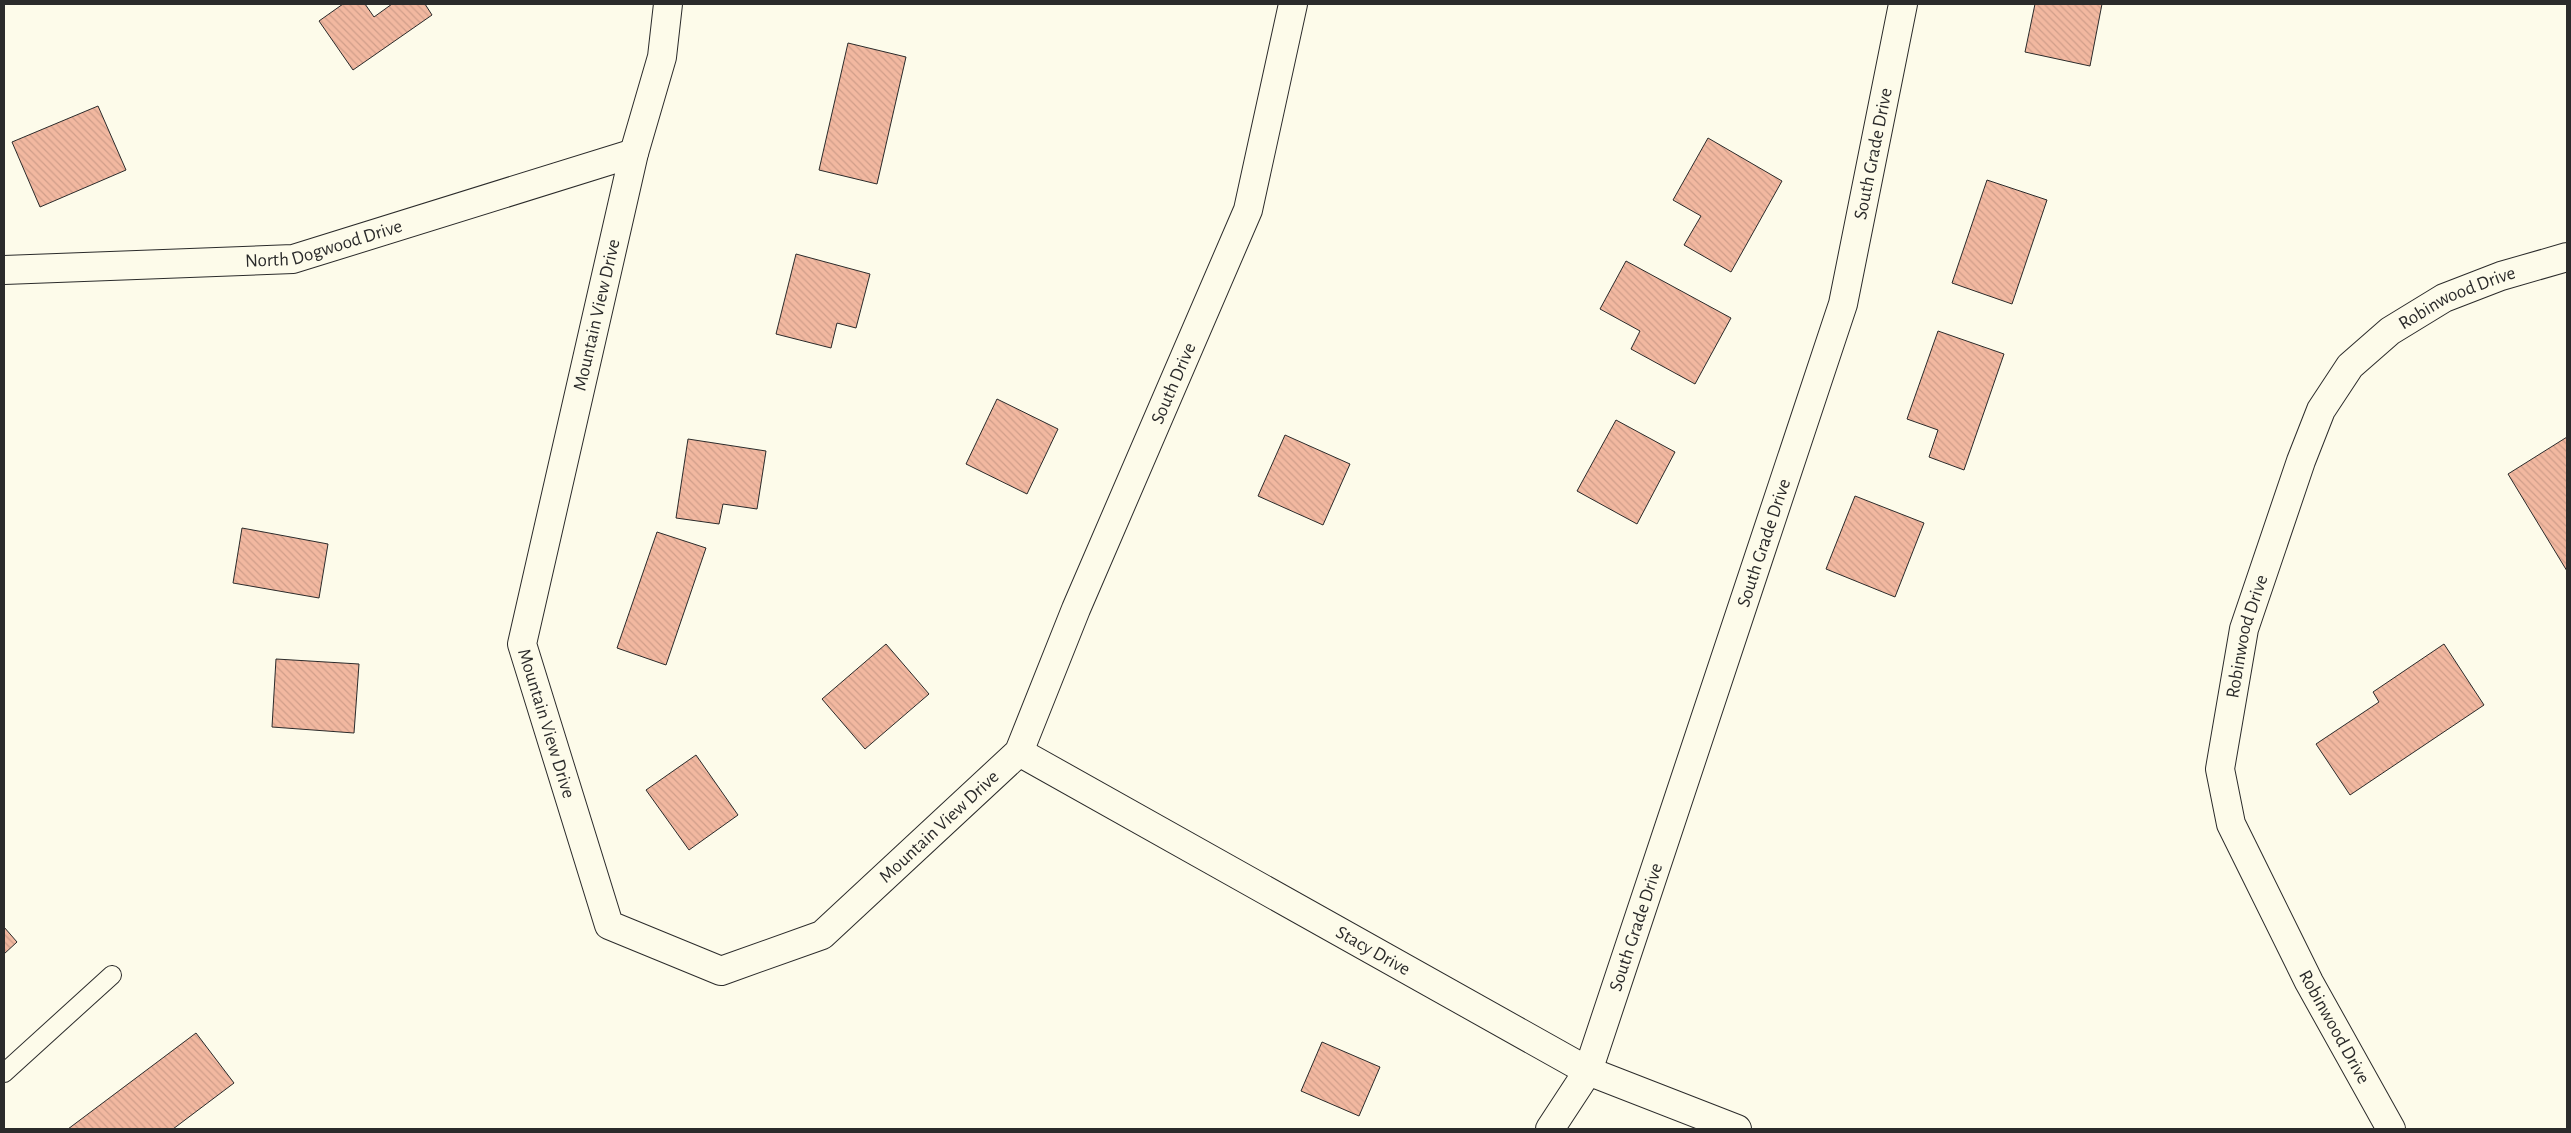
<svg xmlns="http://www.w3.org/2000/svg" width="2571" height="1133" font-family="'Alegreya Sans',sans-serif">
<style>
.building{fill:url(#building-back-hatch);stroke:#2b2b2b}
.lines{fill:none;stroke-linecap:round;stroke-linejoin:round}
.lane-casing{stroke:#2b2b2b;stroke-width:20}
.street-casing{stroke:#2b2b2b;stroke-width:30}
.lane{stroke:#fdfbea;stroke-width:18}
.street{stroke:#fdfbea;stroke-width:28}
.labels{text-anchor:middle;dominant-baseline:central;stroke-width:4;stroke-linejoin:round;paint-order:stroke}
.street-label{font-size:19px;fill:#2b2b2b;stroke:#fdfbea}
</style>
<defs>
<pattern id="building-back-hatch" width="6" height="6" patternUnits="userSpaceOnUse" patternTransform="scale(1.25)"><rect width="6" height="6" fill="#f2b8a0"/><path d="M-1 5l2 2M0 0l6 6M5-1l2 2" fill="none" stroke="#d09e8a"/></pattern>
</defs>
<rect width="100%" height="100%" fill="#fdfbea"/>
<g class="building">
<path d="M343 4H365L374 17 392 4H425L432 15 353 70 319 21Z"/>
<path d="M2035 4H2102L2090 66 2025 52Z"/>
<path d="M848 43 906 57 877 184 819 170Z"/>
<path d="M98 106 126 170 40 207 12 142Z"/>
<path d="M1708 138 1782 181 1731 272 1684 245 1701 216 1673 200Z"/>
<path d="M1987 180 2047 200 2012 304 1952 283Z"/>
<path d="M796 254 870 274 856 328 837 323 831 348 776 334Z"/>
<path d="M1626 261 1731 318 1695 384 1631 349 1640 331 1600 309Z"/>
<path d="M1938 331 2004 354 1964 470 1929 457 1938 430 1907 419Z"/>
<path d="M997 399 1058 429 1027 494 966 464Z"/>
<path d="M1616 420 1675 452 1637 524 1577 491Z"/>
<path d="M1285 435 1350 464 1323 525 1258 496Z"/>
<path d="M2567 437V571L2508 474Z"/>
<path d="M688 439 766 451 757 509 723 504 719 524 676 518Z"/>
<path d="M1855 496 1924 523 1895 597 1826 569Z"/>
<path d="M242 528 328 544 319 598 233 583Z"/>
<path d="M657 532 706 548 666 665 617 648Z"/>
<path d="M886 644 929 694 865 749 822 699Z"/>
<path d="M2444 644 2484 705 2350 795 2316 744 2379 702 2373 692Z"/>
<path d="M276 659 359 664 354 733 272 727Z"/>
<path d="M696 755 738 815 689 850 646 790Z"/>
<path d="M4 927 17 942 4 954Z"/>
<path d="M196 1033 234 1083 173 1129H68Z"/>
<path d="M1322 1042 1380 1067 1359 1116 1301 1091Z"/>
</g>
<g class="lines">
<defs>
<path id="lane" d="M4 1073 112 975"/>
<g id="street">
<path id="s1" d="M668 4 662 57 634 153 522 644 609 925 721 971 822 935 1019 752 1076 609 1248 210 1293 4"/>
<path id="s2" d="M4 270 293 259 634 153"/>
<path id="s3" d="M1019 752 1588 1071 1737 1129"/>
<path id="s4" d="M1550 1129 1588 1071 1843 304 1903 4"/>
<path id="s5" d="M2391 1129 2309 982 2231 824 2220 769 2244 629 2301 461 2321 410 2350 366 2390 331 2444 298 2501 276 2567 257"/>
</g>
</defs>
<use href="#lane" class="lane-casing"/>
<use href="#street" class="street-casing"/>
<use href="#lane" class="lane"/>
<use href="#street" class="street"/>
</g>
<g class="labels">
<g class="street-label">
<text stroke="none"><textPath href="#s4" startOffset="1031">South Grade Drive</textPath></text>
<text stroke="none"><textPath href="#s2" startOffset="322">North Dogwood Drive</textPath></text>
<text stroke="none"><textPath href="#s5" startOffset="956">Robinwood Drive</textPath></text>
<text transform="translate(597 315) rotate(-77)">Mountain View Drive</text>
<text stroke="none"><textPath href="#s1" startOffset="1848">South Drive</textPath></text>
<text stroke="none"><textPath href="#s4" startOffset="626">South Grade Drive</textPath></text>
<text stroke="none"><textPath href="#s5" startOffset="536">Robinwood Drive</textPath></text>
<text stroke="none"><textPath href="#s1" startOffset="740">Mountain View Drive</textPath></text>
<text stroke="none"><textPath href="#s1" startOffset="1339">Mountain View Drive</textPath></text>
<text stroke="none"><textPath href="#s4" startOffset="221">South Grade Drive</textPath></text>
<text stroke="none"><textPath href="#s3" startOffset="406">Stacy Drive</textPath></text>
<text transform="translate(2334 1027) rotate(61)">Robinwood Drive</text>
</g>
</g>
<rect width="2571" height="1133" fill="none" stroke="#2b2b2b" stroke-width="10"/>
</svg>
